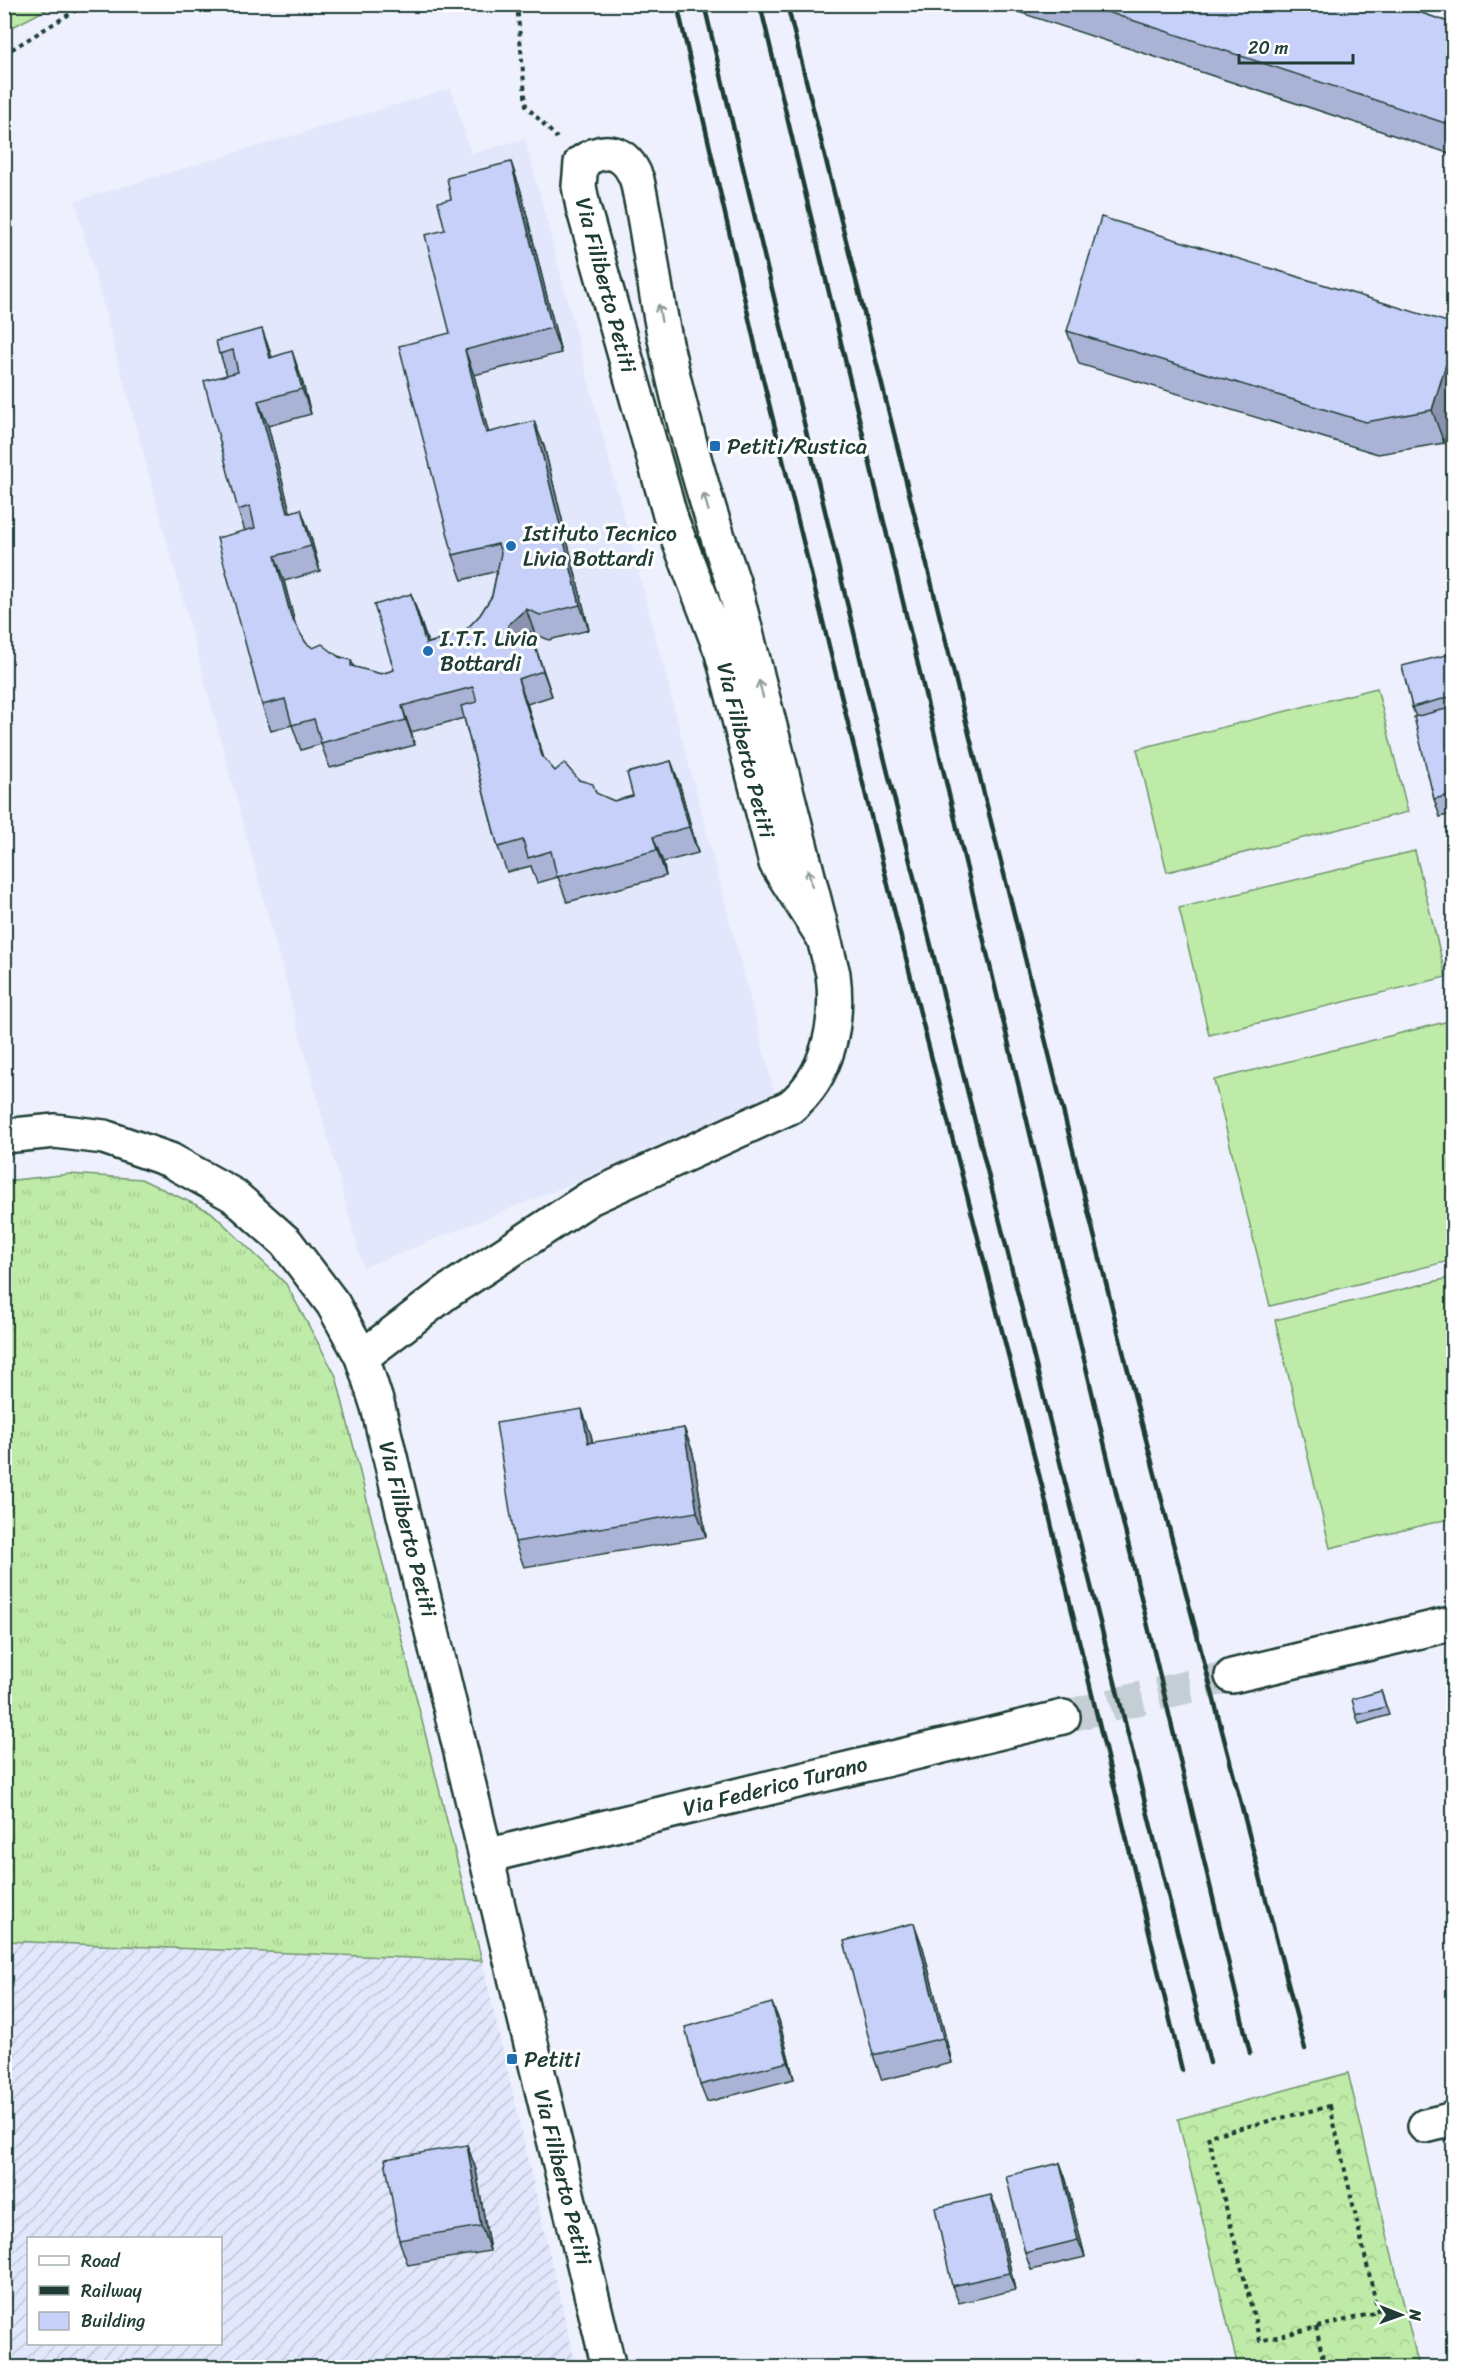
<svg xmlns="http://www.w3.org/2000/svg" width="1458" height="2372" font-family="Sriracha,sans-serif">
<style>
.built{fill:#e2e7fc}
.industrial{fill:url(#industrial-furrows);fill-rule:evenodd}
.grass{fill:url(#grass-tufts);stroke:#6f946e;stroke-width:1.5}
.forest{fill:url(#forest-crowns);stroke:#6f946e;stroke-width:1.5}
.garden{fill:#bfeba8;stroke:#6f946e;stroke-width:1.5}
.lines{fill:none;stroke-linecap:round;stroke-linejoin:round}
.tertiary-tunnel{stroke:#c5cdd5;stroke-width:33;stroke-dasharray:33 16;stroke-linecap:butt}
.minor-casing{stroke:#1f3d34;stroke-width:38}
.tertiary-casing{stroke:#1f3d34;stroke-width:38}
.path{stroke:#1f3d34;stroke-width:4;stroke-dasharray:4.5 4.5;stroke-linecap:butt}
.minor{stroke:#fff;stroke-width:33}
.tertiary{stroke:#fff;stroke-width:33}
.rail{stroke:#1f3d34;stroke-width:4.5}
.wall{fill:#aab3d5;stroke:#1f3d34;stroke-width:1.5}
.shaded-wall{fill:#8b92ae;stroke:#1f3d34;stroke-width:1.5}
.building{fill:#c6d0f8;stroke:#1f3d34;stroke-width:1.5}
.oneway{stroke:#8f9e9a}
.poi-dot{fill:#1f6fb2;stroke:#fff;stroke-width:2}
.labels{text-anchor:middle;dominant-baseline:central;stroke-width:6;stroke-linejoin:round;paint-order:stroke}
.street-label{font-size:22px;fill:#1f3d34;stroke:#fff}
.poi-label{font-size:22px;fill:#1f3d34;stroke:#fff;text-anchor:start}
</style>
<defs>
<pattern id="industrial-furrows" width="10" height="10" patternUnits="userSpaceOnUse" patternTransform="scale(1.5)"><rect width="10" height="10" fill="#e2e7fc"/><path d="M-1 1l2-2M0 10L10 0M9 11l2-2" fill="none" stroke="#c1c7d9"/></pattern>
<pattern id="grass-tufts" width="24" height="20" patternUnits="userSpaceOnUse" patternTransform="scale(1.5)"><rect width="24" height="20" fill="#bfeba8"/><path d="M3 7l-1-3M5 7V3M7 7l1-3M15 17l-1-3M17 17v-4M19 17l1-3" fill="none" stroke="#a4ca91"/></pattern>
<pattern id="forest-crowns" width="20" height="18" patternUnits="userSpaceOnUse" patternTransform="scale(1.5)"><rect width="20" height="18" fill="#bfeba8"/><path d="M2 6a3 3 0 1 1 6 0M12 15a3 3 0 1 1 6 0" fill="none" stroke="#a4ca91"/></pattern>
</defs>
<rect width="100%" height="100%" fill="#eef1fd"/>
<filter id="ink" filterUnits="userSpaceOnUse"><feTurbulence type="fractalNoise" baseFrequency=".0167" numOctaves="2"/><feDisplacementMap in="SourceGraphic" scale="12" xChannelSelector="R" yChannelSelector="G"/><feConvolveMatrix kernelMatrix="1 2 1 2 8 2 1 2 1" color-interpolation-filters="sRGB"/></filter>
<g filter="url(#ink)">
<path class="built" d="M451 88 471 154 525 138 777 1101 363 1268 75 201Z"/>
<path class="industrial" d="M5 1940 482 1961 576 2367 5 2368ZM28 2238H220V2344H28Z"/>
<path class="grass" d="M70 1174 141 1179 211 1212 286 1284 336 1376 482 1961 5 1941V1181Z"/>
<path class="forest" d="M1348 2073 1419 2367H1238L1178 2119Z"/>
<g class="garden">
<path d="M5 4H55V5L5 31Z"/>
<path d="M1377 688 1408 812 1167 872 1137 749Z"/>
<path d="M1415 851 1446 977 1209 1035 1179 908Z"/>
<path d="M1453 1020V1260L1270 1306 1214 1080Z"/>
<path d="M1453 1277V1518L1330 1548 1275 1320Z"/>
</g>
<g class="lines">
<path class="tertiary-tunnel" d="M1063 1717 1232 1676"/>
<defs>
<g id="minor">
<path d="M362 1357 447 1292 590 1198 790 1107C829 1076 839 1021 833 974L734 585C705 501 680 416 663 329 653 280 648 229 637 180 626 151 606 145 581 163L579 186 583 207 672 522 722 653 776 863 822 935"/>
<path d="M1425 2126 1454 2119"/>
</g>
<g id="tertiary">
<path d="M4 1136 55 1131 104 1137 170 1160 233 1195 286 1242 333 1304 362 1357 378 1407 609 2368"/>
<path d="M1232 1676 1454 1623"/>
<path d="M486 1856 1063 1717"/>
</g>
</defs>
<use href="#minor" class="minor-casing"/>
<use href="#tertiary" class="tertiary-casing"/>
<g class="path">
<path d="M517 4 526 106 557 138"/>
<path d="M4 54 86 4"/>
<path d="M1330 2106 1378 2312 1260 2341 1208 2136Z"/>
<path d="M1316 2327 1325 2368"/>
</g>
<use href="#minor" class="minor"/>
<use href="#tertiary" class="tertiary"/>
<g class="rail">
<path d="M677 4 761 371 908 966 1043 1490 1182 2070"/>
<path d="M704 4 879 737 1210 2063"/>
<path d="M760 4 1250 2053"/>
<path d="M787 4 1125 1359 1305 2049"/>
</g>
</g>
<g class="wall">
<path d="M1012 4H1395L1454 24V155L1015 11Z"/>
<path d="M520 188 561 353 474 375 488 432 544 446 589 630 549 640 535 634 532 637 552 696 527 704 544 759 555 771 579 780 596 794 614 801 633 796 671 761 680 786 698 853 663 862 666 876 567 902 558 877 537 883 531 866 507 872 498 847 464 718 411 732 415 745 330 768 321 744 301 750 292 725 271 731 262 705 245 531 238 510 227 375 216 341 272 357 301 377 311 414 268 426 290 512 310 534 320 571 284 581 295 625 306 643 313 648 351 660 354 667 381 674 394 670 411 594 428 643 463 633 480 615 492 596 497 571 462 580 453 555 450 333 445 230Z"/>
<path d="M1454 324V410L1444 443 1378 454 1079 364 1067 331Z"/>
<path d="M1454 653V813L1440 817 1434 799 1416 717 1412 707Z"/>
<path d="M684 1428 693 1453 706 1537 524 1567 515 1542 591 1435 593 1443Z"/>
<path d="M1381 1691 1389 1715 1359 1724 1356 1715Z"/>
<path d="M923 1948 952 2063 882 2080 873 2055Z"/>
<path d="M779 2020 794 2079 707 2102 700 2085Z"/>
<path d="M467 2145 476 2170 490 2251 408 2265 399 2240Z"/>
<path d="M1060 2163 1066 2180 1085 2257 1031 2270 1025 2253Z"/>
<path d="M998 2212 1015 2290 959 2303 952 2286Z"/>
</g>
<g class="shaded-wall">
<path d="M511 162 520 188 561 353 552 328Z"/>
<path d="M262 329 271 354 279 383 270 358Z"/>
<path d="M1454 338V410L1444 443 1432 410Z"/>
<path d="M465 350 474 375 495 458 486 433Z"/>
<path d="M292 351 301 377 311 414 302 389Z"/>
<path d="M258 401 268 426 297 538 288 513Z"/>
<path d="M534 421 544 446 589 630 580 605Z"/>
<path d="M301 509 310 534 320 571 311 546Z"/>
<path d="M275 556 284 581 300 642 291 617Z"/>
<path d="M411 594 420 619 436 669 426 644Z"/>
<path d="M526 609 535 634 532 637 552 696 543 671 507 638 508 625Z"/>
<path d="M518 679 527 704 551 782 542 756Z"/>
<path d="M402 706 411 732 415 745 406 720Z"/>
<path d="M671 761 680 786 698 853 689 827Z"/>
<path d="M653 837 663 862 666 876 657 850Z"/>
<path d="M582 1409 591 1435 597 1469 588 1443Z"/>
<path d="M684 1428 693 1453 706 1537 697 1512Z"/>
<path d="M914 1923 923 1948 952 2063 943 2038Z"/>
<path d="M772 2003 779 2020 794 2079 788 2062Z"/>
<path d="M467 2145 476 2170 490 2251 481 2226Z"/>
<path d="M1060 2163 1066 2180 1085 2257 1078 2240Z"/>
<path d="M991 2195 998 2212 1015 2290 1009 2273Z"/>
</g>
<g class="building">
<path d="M1083 4H1395L1454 24V126Z"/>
<path d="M511 162 552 328 465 350 486 433 534 421 580 605 540 615 526 609 508 625 507 638 530 631 543 671 518 679 542 756 555 771 564 763 579 780 593 784 596 793 614 801 633 796 627 773 671 761 689 827 653 837 657 850 557 877 551 851 528 858 523 840 498 847 461 706 477 702 473 687 402 706 406 720 321 743 314 719 292 725 285 699 262 705 217 538 255 528 250 506 238 510 204 381 238 372 233 350 219 354 216 341 262 329 270 358 292 351 302 389 258 401 288 513 301 509 311 546 275 556 291 617 306 643 313 648 322 644 339 657 351 660V666L381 674 394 670 374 605 411 594 426 644 463 633 480 615 492 596 501 553 498 544 453 555 399 346 450 333 425 235 445 230 438 202 451 199 447 178Z"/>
<path d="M1101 217 1454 324V338L1432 410 1366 422 1067 331Z"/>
<path d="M1454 653V696L1412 707 1402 666Z"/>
<path d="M1454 707V794L1434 799 1414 717Z"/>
<path d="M582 1409 588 1443 684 1428 697 1512 515 1542 496 1423Z"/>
<path d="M1381 1691 1386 1707 1356 1715 1352 1699Z"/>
<path d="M914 1923 943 2038 873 2055 844 1941Z"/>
<path d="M772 2003 788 2062 700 2085 685 2027Z"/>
<path d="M467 2145 481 2226 399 2240 385 2159Z"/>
<path d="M1060 2163 1078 2240 1025 2253 1006 2176Z"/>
<path d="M991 2195 1009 2273 952 2286 935 2208Z"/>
<path d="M1454 2299V2309L1451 2300Z"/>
</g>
<defs><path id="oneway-shaft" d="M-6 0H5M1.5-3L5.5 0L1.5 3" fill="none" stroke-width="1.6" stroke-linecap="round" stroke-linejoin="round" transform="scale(1.5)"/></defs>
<g class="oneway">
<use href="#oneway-shaft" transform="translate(660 313) rotate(-99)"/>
<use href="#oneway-shaft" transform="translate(706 502) rotate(-106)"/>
<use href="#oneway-shaft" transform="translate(761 689) rotate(-104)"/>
<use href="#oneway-shaft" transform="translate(810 878) rotate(-103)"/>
</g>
</g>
<g class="poi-dot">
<rect x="709" y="440" width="12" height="12" rx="3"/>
<circle cx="511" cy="546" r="6"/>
<circle cx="428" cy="651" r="6"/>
<rect x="506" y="2053" width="12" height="12" rx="3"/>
</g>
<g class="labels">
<g class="street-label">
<text transform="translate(606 285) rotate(75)">Via Filiberto Petiti</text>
<text transform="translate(746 750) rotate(76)">Via Filiberto Petiti</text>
<text transform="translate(408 1529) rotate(76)">Via Filiberto Petiti</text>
<text transform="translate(775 1786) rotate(-14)">Via Federico Turano</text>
<text transform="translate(563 2177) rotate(76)">Via Filiberto Petiti</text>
</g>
<g class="poi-label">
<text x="727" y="446">Petiti/Rustica</text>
<text x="523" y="533">Istituto Tecnico<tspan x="523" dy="25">Livia Bottardi</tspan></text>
<text x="440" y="638">I.T.T. Livia<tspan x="440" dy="25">Bottardi</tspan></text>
<text x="524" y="2059">Petiti</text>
</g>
</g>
<rect width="1458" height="2372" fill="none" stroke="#fff" stroke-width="24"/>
<rect x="12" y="12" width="1434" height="2348" fill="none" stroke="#1f3d34" stroke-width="2" filter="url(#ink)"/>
<rect x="27" y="2237" width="195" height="108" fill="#ffffff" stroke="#a5b1ae" stroke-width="1.5"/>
<rect x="39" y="2256" width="30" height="9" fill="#ffffff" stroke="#a5b1ae" stroke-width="1.5"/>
<text x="81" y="2267" font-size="18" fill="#1f3d34">Road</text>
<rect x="39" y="2286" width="30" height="9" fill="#1f3d34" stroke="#a5b1ae" stroke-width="1.5"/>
<text x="81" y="2297" font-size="18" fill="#1f3d34">Railway</text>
<rect x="39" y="2312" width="30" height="18" fill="#c6d0f8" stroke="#a5b1ae" stroke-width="1.5"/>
<text x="81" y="2327" font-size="18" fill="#1f3d34">Building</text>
<g transform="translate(1401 2315) rotate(91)" stroke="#ffffff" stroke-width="4.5" paint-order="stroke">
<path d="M0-4.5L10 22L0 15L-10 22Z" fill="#1f3d34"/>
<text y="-9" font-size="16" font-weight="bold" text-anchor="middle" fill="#1f3d34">N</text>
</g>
<path d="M1239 54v9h114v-9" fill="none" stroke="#1f3d34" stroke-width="3"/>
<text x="1248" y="54" font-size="18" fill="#1f3d34" stroke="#ffffff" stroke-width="4.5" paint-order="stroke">20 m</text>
</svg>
